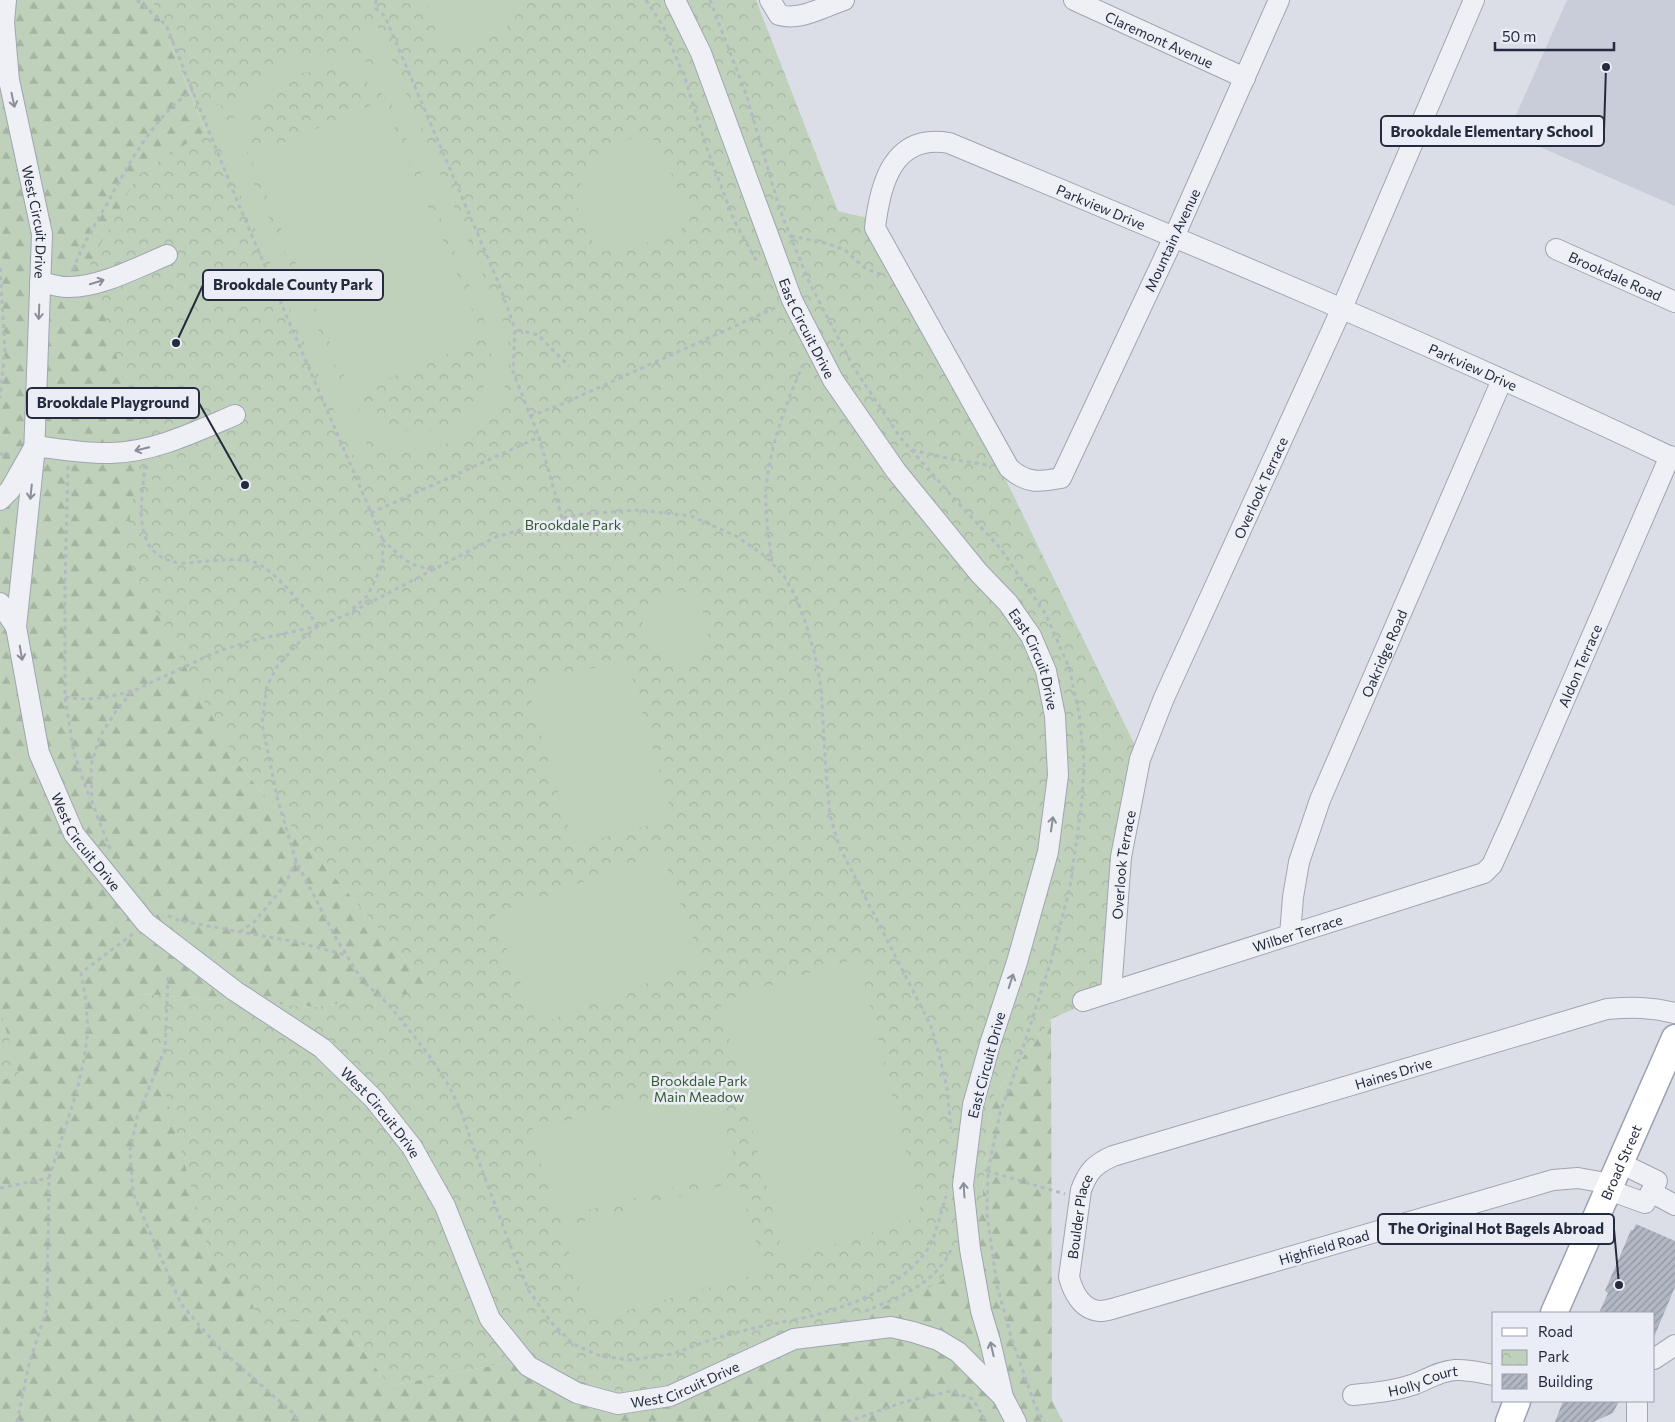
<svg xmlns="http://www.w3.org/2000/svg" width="1675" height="1422" font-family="Commissioner,sans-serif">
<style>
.built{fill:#c9cdd9}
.forest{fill:url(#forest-firs)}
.park{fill:url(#park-crowns)}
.pitch{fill:#bfd1bb;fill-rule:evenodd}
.building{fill:url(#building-hatch)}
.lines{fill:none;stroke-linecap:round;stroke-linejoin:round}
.minor-casing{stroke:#a0a5b1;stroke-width:22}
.major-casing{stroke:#99a1b3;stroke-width:29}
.path{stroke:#b5b9c2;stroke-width:3;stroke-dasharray:4 4;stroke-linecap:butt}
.minor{stroke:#eef0f5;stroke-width:20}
.major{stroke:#fff;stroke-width:26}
.oneway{stroke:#898e9a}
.labels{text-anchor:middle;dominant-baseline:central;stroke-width:5;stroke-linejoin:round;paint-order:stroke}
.street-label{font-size:14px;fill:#242b3e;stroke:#eaedf5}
.park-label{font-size:14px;fill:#345b30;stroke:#eaedf5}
.leader{fill:none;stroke:#242b3e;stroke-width:2}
.callout-dot{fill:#242b3e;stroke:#eaedf5;stroke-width:2}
.callout{fill:#eaedf5;stroke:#242b3e;stroke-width:2}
.callout-label{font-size:15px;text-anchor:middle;font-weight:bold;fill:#242b3e}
</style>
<defs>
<pattern id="forest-firs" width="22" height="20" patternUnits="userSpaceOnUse" patternTransform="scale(1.25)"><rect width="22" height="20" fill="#bfd1bb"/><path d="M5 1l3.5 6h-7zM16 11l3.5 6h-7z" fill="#a4b4a2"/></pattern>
<pattern id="park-crowns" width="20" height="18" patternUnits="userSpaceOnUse" patternTransform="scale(1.25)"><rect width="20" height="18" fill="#bfd1bb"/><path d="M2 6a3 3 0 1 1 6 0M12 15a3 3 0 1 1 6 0" fill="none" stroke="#a4b4a2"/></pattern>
<pattern id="building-hatch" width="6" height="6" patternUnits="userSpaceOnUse" patternTransform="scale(1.25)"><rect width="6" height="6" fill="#b2b7c4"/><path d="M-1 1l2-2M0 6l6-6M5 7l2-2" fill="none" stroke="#9195a1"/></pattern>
</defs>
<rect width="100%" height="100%" fill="#dbdee7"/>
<path class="built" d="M1567 0H1675V206L1508 133Z"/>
<path class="forest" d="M0 0H152L206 132 138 175 238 764 432 991 314 1007 139 994 211 1260 252 1298 260 1328 333 1312 390 1386 509 1362 650 1400 982 1199 991 1100 1051 1019 1052 1400 1063 1422H0Z"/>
<g class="park">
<path d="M152 0H756L838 211 880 221 1145 766 1099 998 1051 1019 991 1100 982 1199 941 1282 733 1372 650 1400 509 1362 390 1386 333 1312 259 1329 251 1298 211 1260 138 994 314 1007 431 990 238 764 124 553 142 445 90 263 138 175 206 131Z"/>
<path d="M0 1008 19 1075 0 1081Z"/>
</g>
<g class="pitch">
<path d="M425 0H524C511 37 476 50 440 43Z"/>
<path d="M375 20 506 329C511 353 511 382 497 403 467 448 410 463 363 436L371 455 356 461 204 111 220 104 231 128C235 117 238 105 245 96 269 60 317 43 358 58 364 60 369 64 375 67L359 26ZM334 70C361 76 374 84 392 105L488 329 491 346V364L487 380 478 398 466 414 450 424 435 430 419 433 388 428 373 421 360 411 348 397 248 170C247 156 247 143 249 128 253 107 276 83 296 75 308 70 321 71 334 70Z"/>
<path d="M383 100 484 338 352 394 250 157Z"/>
<path d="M633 138 656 140 688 210 679 236 602 252C559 212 576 152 633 138Z"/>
<path d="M680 590 700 599 708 635 706 649 685 665 661 655 642 635 644 607Z"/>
<path d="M627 659 673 818 574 846 527 686Z"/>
<path d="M661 852 702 962 537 1025 494 916Z"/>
<path d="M858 958 922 1216 785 1260 720 1002Z"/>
<path d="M713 1081 738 1171 558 1218 530 1130Z"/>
<path d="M739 1181 764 1272 589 1321 562 1227Z"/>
</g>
<g class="building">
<path d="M1636 1224 1675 1241V1287L1654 1337V1313H1599L1608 1293 1605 1291 1631 1230H1633Z"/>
<path d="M1563 1401H1619L1613 1413 1593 1422H1555Z"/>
</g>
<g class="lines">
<defs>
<g id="minor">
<path id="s1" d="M6 0 4 22 9 80 42 234 34 456 16 627 39 753 74 834 146 923 235 991 322 1048 374 1099 412 1147 445 1206 490 1319 528 1366 577 1393 618 1404 670 1396 794 1339 891 1327 913 1332 938 1340 958 1352 1003 1397"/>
<path id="s2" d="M675 0 701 53 792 300 833 380 896 471 979 573 1008 603 1031 636 1046 671 1055 716 1058 775 1048 852 1017 962 990 1044 973 1105 963 1185 970 1249 981 1311 990 1341 1003 1397 1016 1422"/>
<path d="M770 0 779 15C800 21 823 7 844 0"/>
<path id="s3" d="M1074 0 1245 78"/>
<path id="s4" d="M1279 0 1174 237 1061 478C1039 482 1027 484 1009 468L875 228C880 184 893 133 949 143 1192 244 1436 346 1675 459"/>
<path id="s5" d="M1556 249 1675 302"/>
<path d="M40 282C49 284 58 287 67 287 99 288 138 267 167 255"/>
<path d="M0 500 10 490 35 446C59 449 86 454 111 453 154 452 195 432 235 415"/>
<path d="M0 603 16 627"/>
<path id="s6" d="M1290 935 1293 897 1299 862 1320 800 1502 380"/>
<path id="s7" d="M1111 992 1121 857 1140 759 1164 698 1342 308 1474 0"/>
<path id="s8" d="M1083 1001 1484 873 1492 865 1511 823 1670 456"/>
<path id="s9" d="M1611 1184 1578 1178 1553 1180 1112 1309C1108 1310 1104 1311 1100 1311 1082 1310 1073 1292 1069 1277L1081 1190C1088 1171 1095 1164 1113 1156L1607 1009C1632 1007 1651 1007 1675 1013"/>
<path d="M1609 1190 1645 1203 1657 1181 1620 1163"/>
<path d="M1651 1192 1675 1205"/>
<path d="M1654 1359 1675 1345"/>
<path id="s10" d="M1353 1395C1374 1393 1395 1391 1415 1384 1428 1379 1440 1371 1455 1370 1468 1369 1481 1373 1494 1375"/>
<path d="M1637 1401V1422"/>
</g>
<g id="major">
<path id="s11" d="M1554 1313 1675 1038"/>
<path d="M1509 1422 1517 1401"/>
</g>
</defs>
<use href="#minor" class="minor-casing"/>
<use href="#major" class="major-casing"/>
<g class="path">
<path d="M137 0 166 25 238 203 382 538 383 563 368 595 352 610"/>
<path d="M376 0V9L381 12 386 19 499 284 515 329"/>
<path d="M646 0 663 26 685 78 706 146 734 220 757 262"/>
<path d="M710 0 746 94 780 210 809 282 854 368 900 437 950 494 1000 548 1045 613 1069 667 1079 714 1084 762 1082 800 1070 887 1051 961 1015 1072 1000 1113 988 1171 987 1214 997 1286 1012 1340 1035 1405 1044 1422"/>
<path d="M791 236 826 243 845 250 866 269 882 275"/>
<path d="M0 268 5 349 0 398"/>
<path d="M73 270C82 246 95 224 108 202 129 163 155 115 193 90"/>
<path d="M530 416 560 405 777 307"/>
<path d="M912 450 951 459 987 465"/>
<path d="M0 454 10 455"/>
<path d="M145 465C142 501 129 557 181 563 189 564 199 561 208 561 220 560 242 558 254 562 274 569 305 608 318 626"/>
<path d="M68 466 65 585V697L74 753 90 799"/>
<path d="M371 513 539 437"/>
<path d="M562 518 539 437 513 372 515 329 538 335 569 366"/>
<path d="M382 539C399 555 408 567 433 569"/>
<path d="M772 562C770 545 767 527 766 509 763 464 785 403 804 363"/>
<path d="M318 626 302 639 278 665 267 686 262 723 277 797 296 861 337 940 362 980 390 1006 428 1054 449 1086 461 1111 474 1149 511 1247 529 1291 550 1321 573 1344 600 1356 630 1360 673 1354 707 1341 746 1330 787 1321"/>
<path d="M65 697C90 702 108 697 132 691"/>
<path d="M110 849 92 802 91 765 100 736 118 708 133 691 214 653 250 641 318 626 348 614 496 537 562 518 584 514 637 510 691 516 736 536 765 556 784 576 796 597 806 624 815 655 821 687 826 772 830 815 839 846 931 1026 940 1058 947 1088 951 1129"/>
<path d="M168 916 181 921 296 942 346 955"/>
<path d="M240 932 255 921 284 886 296 861"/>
<path d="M168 977 165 1049 137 1118 130 1150 133 1193 181 1304 220 1349 294 1414 298 1422"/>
<path d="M987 1171 1065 1194"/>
<path d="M0 1188 49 1178"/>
<path d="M865 1311C898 1298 936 1284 952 1248"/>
<path d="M794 1320C841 1310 901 1290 929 1247 935 1237 942 1209 946 1196"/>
<path d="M17 1422 29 1364 47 1308 49 1178 76 1094 84 1060 88 1030 86 1001 81 973 134 933"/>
<path d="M847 1422 904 1402 951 1391 973 1399 986 1422"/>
</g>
<use href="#minor" class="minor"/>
<use href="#major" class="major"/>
</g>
<defs><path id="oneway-shaft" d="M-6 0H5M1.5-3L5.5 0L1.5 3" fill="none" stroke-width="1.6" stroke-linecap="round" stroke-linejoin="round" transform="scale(1.25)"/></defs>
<g class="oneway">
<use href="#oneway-shaft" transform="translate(13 100) rotate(78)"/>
<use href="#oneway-shaft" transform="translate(97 282) rotate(-17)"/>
<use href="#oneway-shaft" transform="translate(39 312) rotate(92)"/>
<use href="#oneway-shaft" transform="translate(142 449) rotate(166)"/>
<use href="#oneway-shaft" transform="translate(31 492) rotate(96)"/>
<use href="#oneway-shaft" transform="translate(21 653) rotate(80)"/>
<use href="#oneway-shaft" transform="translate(1052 824) rotate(-82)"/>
<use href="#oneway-shaft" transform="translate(1011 981) rotate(-72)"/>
<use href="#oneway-shaft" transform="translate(964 1190) rotate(-94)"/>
<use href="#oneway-shaft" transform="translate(992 1349) rotate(-103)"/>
</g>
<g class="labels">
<g class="street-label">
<text stroke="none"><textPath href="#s3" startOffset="94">Claremont Avenue</textPath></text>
<text stroke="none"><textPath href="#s4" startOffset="1151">Parkview Drive</textPath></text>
<text stroke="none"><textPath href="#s1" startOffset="225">West Circuit Drive</textPath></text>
<text transform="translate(1172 240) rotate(-65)">Mountain Avenue</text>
<text stroke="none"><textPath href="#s5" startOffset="65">Brookdale Road</textPath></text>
<text stroke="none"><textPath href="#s2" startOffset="354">East Circuit Drive</textPath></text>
<text stroke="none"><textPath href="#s4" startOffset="1556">Parkview Drive</textPath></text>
<text stroke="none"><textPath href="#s7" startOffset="532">Overlook Terrace</textPath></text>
<text stroke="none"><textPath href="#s6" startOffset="299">Oakridge Road</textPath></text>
<text stroke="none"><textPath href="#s2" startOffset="759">East Circuit Drive</textPath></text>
<text stroke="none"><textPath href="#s8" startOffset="650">Aldon Terrace</textPath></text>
<text stroke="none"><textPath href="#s1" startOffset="861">West Circuit Drive</textPath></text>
<text stroke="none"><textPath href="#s7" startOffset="128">Overlook Terrace</textPath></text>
<text stroke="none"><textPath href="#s8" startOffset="225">Wilber Terrace</textPath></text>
<text transform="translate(986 1065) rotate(-75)">East Circuit Drive</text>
<text stroke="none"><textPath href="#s9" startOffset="1008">Haines Drive</textPath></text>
<text stroke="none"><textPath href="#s1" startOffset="1266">West Circuit Drive</textPath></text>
<text stroke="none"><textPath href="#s11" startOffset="165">Broad Street</textPath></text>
<text stroke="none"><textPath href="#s9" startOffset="641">Boulder Place</textPath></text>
<text transform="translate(1324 1247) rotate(-16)">Highfield Road</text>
<text stroke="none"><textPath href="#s10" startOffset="72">Holly Court</textPath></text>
<text stroke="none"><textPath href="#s1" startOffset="1731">West Circuit Drive</textPath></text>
</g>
<g class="park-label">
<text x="573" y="524">Brookdale Park</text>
<text x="699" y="1080">Brookdale Park<tspan x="699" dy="16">Main Meadow</tspan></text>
</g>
</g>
<path class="leader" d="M1606 67L1604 131M176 343L203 285M245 485L199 403M1619 1285L1614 1229"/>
<g class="callout-dot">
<circle cx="1606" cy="67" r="5"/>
<circle cx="176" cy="343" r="5"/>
<circle cx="245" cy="485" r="5"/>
<circle cx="1619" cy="1285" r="5"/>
</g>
<g class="callout">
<rect x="1381" y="116" width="223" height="30" rx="5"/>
<rect x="203" y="270" width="180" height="30" rx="5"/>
<rect x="27" y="388" width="172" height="30" rx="5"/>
<rect x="1378" y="1214" width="236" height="30" rx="5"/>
</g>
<g class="callout-label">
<text x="1492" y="137">Brookdale Elementary School</text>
<text x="293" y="290">Brookdale County Park</text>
<text x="113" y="408">Brookdale Playground</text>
<text x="1496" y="1234">The Original Hot Bagels Abroad</text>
</g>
<rect x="1492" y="1312" width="162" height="90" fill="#eaedf5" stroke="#9b9fac"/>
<rect x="1502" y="1328" width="25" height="8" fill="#ffffff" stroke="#9b9fac"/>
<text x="1538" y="1337" font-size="15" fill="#242b3e">Road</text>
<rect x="1502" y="1350" width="25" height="15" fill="url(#park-crowns)" stroke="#9b9fac"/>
<text x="1538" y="1362" font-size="15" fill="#242b3e">Park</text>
<rect x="1502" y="1374" width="25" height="15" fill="url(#building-hatch)" stroke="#9b9fac"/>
<text x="1538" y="1387" font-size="15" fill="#242b3e">Building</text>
<path d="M1495 42v8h119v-8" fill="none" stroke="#242b3e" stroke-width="2.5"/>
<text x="1502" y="42" font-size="15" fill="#242b3e" stroke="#eaedf5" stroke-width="4" paint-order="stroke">50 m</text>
</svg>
